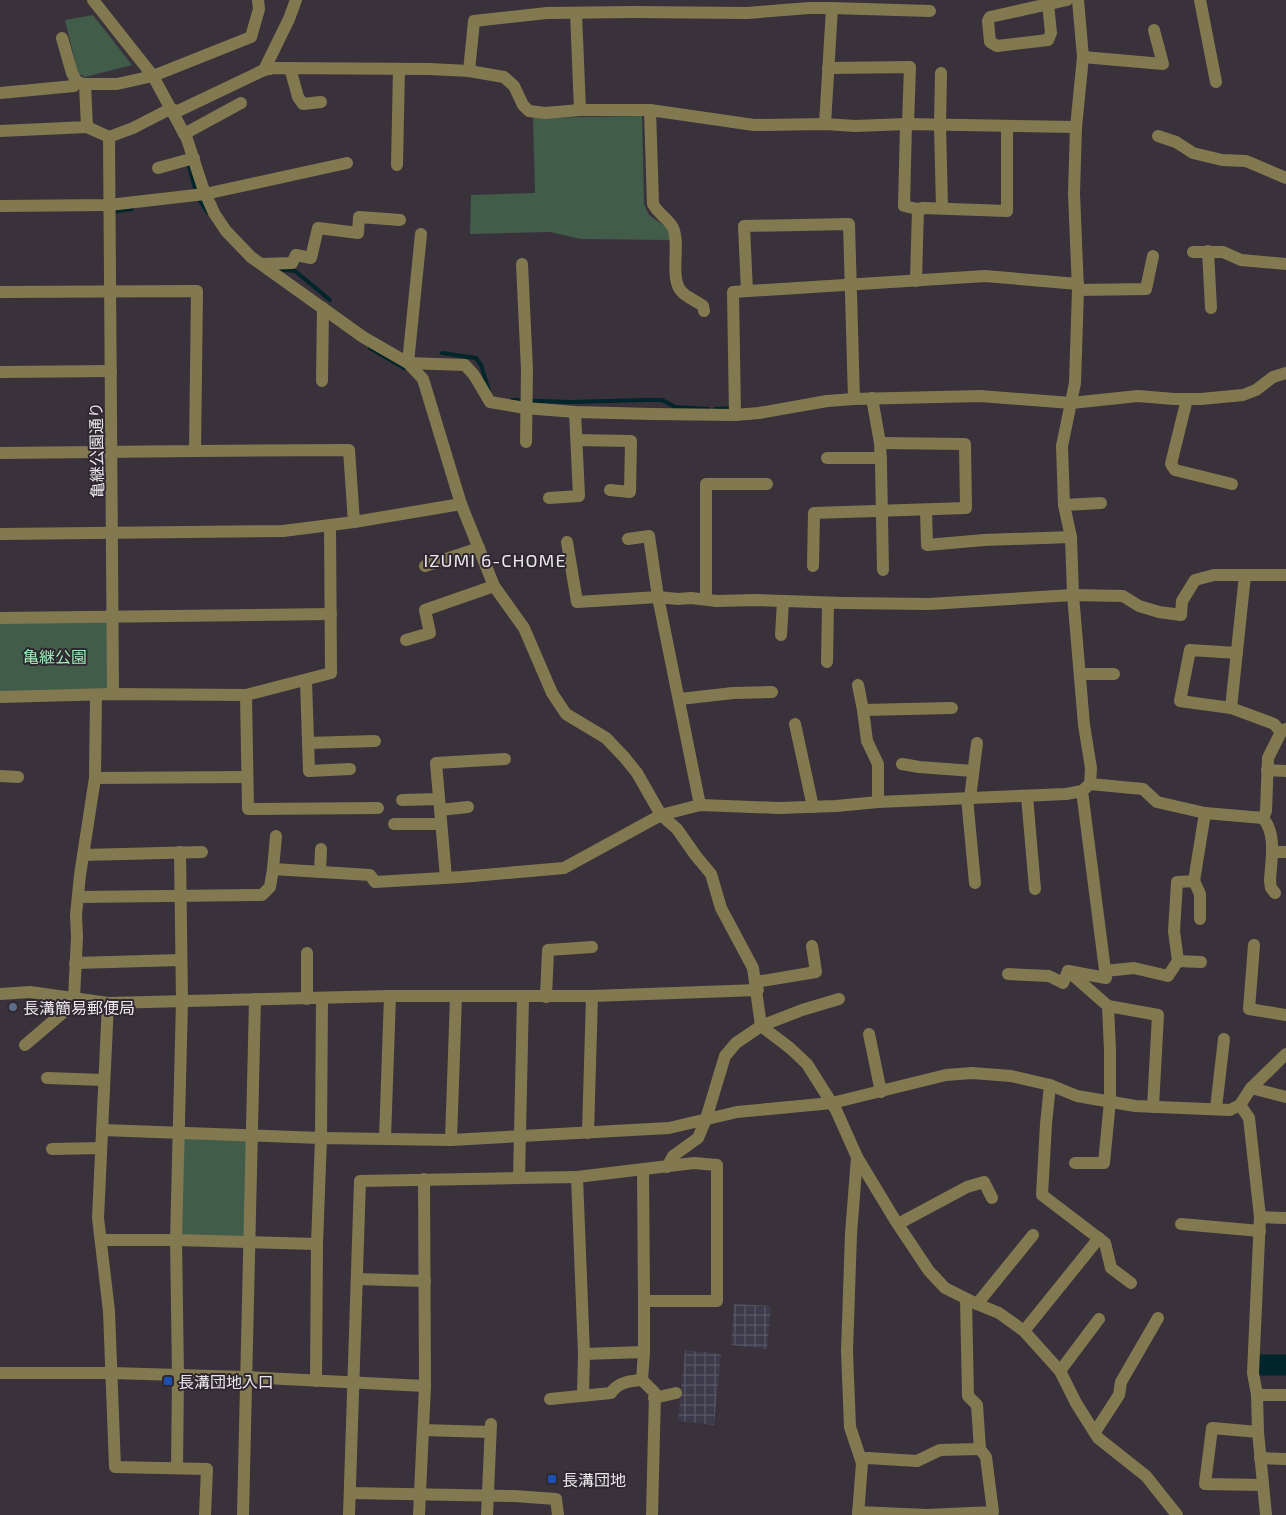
<svg xmlns="http://www.w3.org/2000/svg" width="1286" height="1515" font-family="'Exo 2','Noto Sans JP',sans-serif">
<style>
.industrial{fill:url(#industrial-grid)}
.green{fill:#425c4a}
.lines{fill:none;stroke-linecap:round;stroke-linejoin:round}
.stream{stroke:#00252a;stroke-width:4}
.river{stroke:#00252a;stroke-width:21}
.minor{stroke:#827950;stroke-width:12}
.service-dot{fill:#5c6f8a;stroke:#2f2830;stroke-width:2}
.transit-dot{fill:#1a4fb4;stroke:#2f2830;stroke-width:2}
.labels{text-anchor:middle;dominant-baseline:central;stroke-width:4;stroke-linejoin:round;paint-order:stroke}
.street-label{font-size:16px;fill:#ebe6ec;stroke:#2f2830}
.park-label{font-size:16px;fill:#9ee9b6;stroke:#2f2830}
.poi-label{font-size:16px;fill:#ebe6ec;stroke:#2f2830;text-anchor:start}
.neighbourhood-label{font-size:18px;letter-spacing:1px;fill:#ebe6ec;stroke:#2f2830}
</style>
<defs>
<pattern id="industrial-grid" width="8" height="8" patternUnits="userSpaceOnUse" patternTransform="scale(1.25)"><rect width="8" height="8" fill="#3d3a4b"/><path d="M0 4h8M4 0v8" fill="none" stroke="#595665"/></pattern>
</defs>
<rect width="100%" height="100%" fill="#39323b"/>
<g class="industrial">
<path d="M734 1304 771 1306 767 1349 731 1345Z"/>
<path d="M685 1350 721 1354 714 1425 678 1421Z"/>
</g>
<g class="green">
<path d="M93 15 132 65 85 77 78 73 65 20Z"/>
<path d="M642 116 644 204 649 215 666 227 671 240 581 239 550 232 470 234 471 195 535 193 533 118Z"/>
<path d="M110 619V691L0 694V621Z"/>
<path d="M180 1136 247 1141 244 1239 178 1238Z"/>
</g>
<g class="lines">
<g class="stream">
<path d="M188 162 196 192"/>
<path d="M198 198 208 213"/>
<path d="M111 212 132 209"/>
<path d="M276 269 295 271 330 300"/>
<path d="M370 348 404 368"/>
<path d="M442 353 476 358 481 365 489 391"/>
<path d="M512 400 570 402 647 400H662L675 407 708 409"/>
<path d="M715 409 731 408"/>
</g>
<path class="river" d="M1259 1365H1286"/>
<g class="minor">
<path d="M93 0 153 76 187 139 203 188 214 213 226 231 251 257 363 337 408 363 423 379 461 504 494 586 524 628 552 693 566 714 606 738 625 758 637 773 661 815 677 829 696 856 711 874 721 908 753 968 761 1026 790 1048 807 1064 836 1110 857 1157 895 1220 929 1271 945 1288 977 1304 999 1313 1024 1331 1060 1371 1076 1403 1098 1438 1146 1476 1177 1515"/>
<path d="M1078 0 1083 57 1076 127 1074 193 1078 290 1075 383 1062 446 1064 505 1071 537 1073 595 1084 725 1091 768 1090 784"/>
<path d="M1200 0 1216 82"/>
<path d="M1048 4 1051 33 1048 40 997 46 990 42 988 21 990 17 1067 0"/>
<path d="M832 8 930 11"/>
<path d="M576 13 580 110"/>
<path d="M1083 57 1163 64 1154 30"/>
<path d="M290 68 298 97 303 104 321 102"/>
<path d="M828 68 910 67 908 124"/>
<path d="M264 70 289 19 296 0"/>
<path d="M469 71 474 21 547 13 633 12 747 13 809 8H832L825 124"/>
<path d="M941 73 940 125 942 208"/>
<path d="M85 84H117L153 76 251 37 259 9 258 0"/>
<path d="M0 93 74 86 77 82"/>
<path d="M650 110 653 204C659 215 669 219 673 228 681 246 668 280 683 293 688 298 697 301 703 306L704 311"/>
<path d="M906 124 904 206 918 209"/>
<path d="M87 127 109 137"/>
<path d="M0 131 87 127 85 84 77 82 72 73 62 38"/>
<path d="M184 134 241 103"/>
<path d="M1158 136 1176 142 1193 153 1222 160 1246 161 1286 178"/>
<path d="M397 165 399 69"/>
<path d="M158 168 194 158"/>
<path d="M0 206 109 205 205 194 347 163"/>
<path d="M1208 251 1211 308"/>
<path d="M1193 252H1223L1241 260 1286 264"/>
<path d="M262 264 292 263 296 255 311 258 318 228 358 233 359 217 400 220"/>
<path d="M522 264 527 370 526 442"/>
<path d="M916 281 918 209 923 208 1007 211V126"/>
<path d="M1078 290 1146 289 1153 256"/>
<path d="M747 291 744 226 849 224 854 399"/>
<path d="M0 292 197 291 195 451 0 453"/>
<path d="M408 363 465 365 474 375 490 402 525 408 575 412 652 414 735 415 759 413 827 401 854 399 980 396 1071 403 1138 396 1174 399H1201L1243 395 1256 390 1273 377 1286 373"/>
<path d="M408 363 421 234"/>
<path d="M0 372 111 371"/>
<path d="M322 381 323 308"/>
<path d="M872 398 880 443 881 464 883 570"/>
<path d="M1187 399 1171 464 1175 470 1232 484"/>
<path d="M735 415 733 292 985 276 1078 284"/>
<path d="M577 440 631 441 630 492 610 490"/>
<path d="M195 451 349 450 354 522"/>
<path d="M827 458H881"/>
<path d="M549 498 579 496 575 412"/>
<path d="M1064 505 1101 503"/>
<path d="M926 510 927 545 984 540 1071 537"/>
<path d="M0 534 283 531 354 522 461 504"/>
<path d="M567 542 577 602 658 597 649 536 628 539"/>
<path d="M425 566 479 548"/>
<path d="M813 566 814 513 966 508 965 444 880 443"/>
<path d="M706 599V484H767"/>
<path d="M0 618 331 614"/>
<path d="M781 635 783 601"/>
<path d="M406 640 430 633 425 610 494 586"/>
<path d="M1237 653 1190 650 1180 701 1231 708 1274 724 1281 732"/>
<path d="M827 662 828 603"/>
<path d="M1080 674H1114"/>
<path d="M306 681 309 771 350 769"/>
<path d="M858 685 863 710 867 741 878 764V802"/>
<path d="M113 694 109 137 133 128 170 109 178 111 264 70 274 68 429 69 469 71 504 77 514 86 523 105 529 111 545 113 580 110H650L754 125 825 124 855 126 906 124 1076 127"/>
<path d="M246 695 248 809 378 808"/>
<path d="M0 697 113 694 246 695 331 673 330 525"/>
<path d="M680 699 733 693 772 692"/>
<path d="M1231 708 1245 575"/>
<path d="M863 710 952 708"/>
<path d="M795 724 813 807"/>
<path d="M308 743 375 741"/>
<path d="M902 764 919 767 973 771"/>
<path d="M1267 770 1286 771"/>
<path d="M0 776 18 777"/>
<path d="M95 778 247 777"/>
<path d="M1027 796 1035 889"/>
<path d="M967 798 975 883"/>
<path d="M970 798 977 743"/>
<path d="M402 800 439 799"/>
<path d="M700 805 658 597 678 599 691 598 717 601 753 600 844 603 929 604 1073 595 1123 596 1139 606 1159 612 1181 615 1182 601 1195 580 1214 575H1286"/>
<path d="M440 810 468 807"/>
<path d="M1263 818C1277 835 1271 859 1270 881L1271 888 1275 893"/>
<path d="M394 824H441"/>
<path d="M180 852 182 1001 176 1240 317 1244 321 1138 451 1140 669 1128 737 1112 832 1103 946 1075 972 1073 1011 1076 1050 1085 1077 1096 1135 1106 1230 1110 1240 1105 1251 1088 1286 1054"/>
<path d="M1272 852H1286"/>
<path d="M83 855 202 852"/>
<path d="M273 869 276 836"/>
<path d="M320 872 321 849"/>
<path d="M446 878 436 763 505 759"/>
<path d="M1194 881 1200 894V919"/>
<path d="M78 897 262 895 270 887 273 869 370 875 375 882 461 877 564 868 661 815 700 805 779 808 836 806 878 802 1066 794 1082 791 1090 784 1143 789 1157 802 1205 813 1263 818 1266 811 1268 758 1281 732 1286 729"/>
<path d="M1254 945 1249 1009 1286 1015"/>
<path d="M307 953V999"/>
<path d="M1178 961 1201 962"/>
<path d="M75 963 181 960"/>
<path d="M1105 971 1134 968 1168 976 1178 961 1174 931 1177 882 1194 881 1205 813"/>
<path d="M1008 974 1049 976 1063 983 1068 971"/>
<path d="M756 982 816 972 812 946"/>
<path d="M0 994 30 992 108 1003"/>
<path d="M523 997 519 1178 577 1177"/>
<path d="M546 997 548 950 592 947"/>
<path d="M74 998 77 937 76 915 80 875 95 778 96 695"/>
<path d="M1108 1006 1158 1015 1153 1107"/>
<path d="M869 1034 881 1092"/>
<path d="M25 1045 79 999"/>
<path d="M47 1078 104 1080"/>
<path d="M1050 1085 1046 1124 1042 1195 1105 1243 1111 1268 1131 1283"/>
<path d="M1251 1088 1286 1097"/>
<path d="M1240 1105 1249 1118 1260 1217 1253 1373 1257 1395 1258 1432 1266 1515"/>
<path d="M1216 1108 1224 1039"/>
<path d="M102 1130 321 1138 322 999"/>
<path d="M588 1133 592 996"/>
<path d="M385 1138 390 996"/>
<path d="M451 1140 456 996"/>
<path d="M52 1149 101 1148"/>
<path d="M857 1157 851 1234 847 1351 850 1427 862 1463 858 1515"/>
<path d="M1075 1163H1104L1110 1101V1050L1108 1006 1068 971 1106 978 1082 791"/>
<path d="M667 1167 673 1156 698 1138 706 1119 725 1056 736 1043 761 1026 802 1010 839 999"/>
<path d="M643 1169 644 1301"/>
<path d="M1260 1217 1286 1218"/>
<path d="M898 1224 967 1187 984 1182 992 1198"/>
<path d="M1181 1224 1260 1231"/>
<path d="M101 1240H176L178 1375 177 1468"/>
<path d="M357 1279 425 1281"/>
<path d="M977 1304 1033 1235"/>
<path d="M1024 1331 1099 1238"/>
<path d="M584 1354 644 1352"/>
<path d="M1060 1371 1099 1319"/>
<path d="M0 1373H111L246 1377 425 1386"/>
<path d="M316 1381 317 1244"/>
<path d="M583 1395 584 1354 577 1177 694 1163 717 1165V1301H644V1352L642 1380 655 1393 652 1515"/>
<path d="M1257 1395H1286"/>
<path d="M654 1398 676 1393"/>
<path d="M550 1399 611 1393C618 1382 630 1381 642 1380"/>
<path d="M423 1430 490 1432"/>
<path d="M1095 1432 1119 1395 1121 1382 1158 1318"/>
<path d="M1258 1432 1212 1428 1205 1484 1263 1485"/>
<path d="M1260 1458 1286 1459"/>
<path d="M861 1459 868 1458 917 1461 940 1450 980 1449"/>
<path d="M350 1493 514 1496 556 1499 558 1515"/>
<path d="M858 1512 927 1515 993 1512 986 1457 980 1449 977 1405 968 1396 966 1299"/>
<path d="M205 1515 207 1469 115 1467 109 1311 98 1218 108 1003 390 996H592L758 990"/>
<path d="M243 1515 255 999"/>
<path d="M349 1515 360 1181 519 1178"/>
<path d="M419 1515 425 1386 424 1179"/>
<path d="M487 1515 491 1424"/>
</g>
</g>
<circle class="service-dot" cx="13" cy="1007" r="5"/>
<g class="transit-dot">
<rect x="163" y="1376" width="10" height="10" rx="2.5"/>
<rect x="547" y="1474" width="10" height="10" rx="2.5"/>
</g>
<g class="labels">
<g class="street-label">
<text transform="translate(96 450) rotate(-91)">亀継公園通り</text>
</g>
<g class="park-label">
<text x="55" y="656">亀継公園</text>
</g>
<g class="poi-label">
<text x="23" y="1007">長溝簡易郵便局</text>
<text x="178" y="1381">長溝団地入口</text>
<text x="562" y="1479">長溝団地</text>
</g>
<g class="neighbourhood-label">
<text x="495" y="560">IZUMI 6-CHOME</text>
</g>
</g>
</svg>
